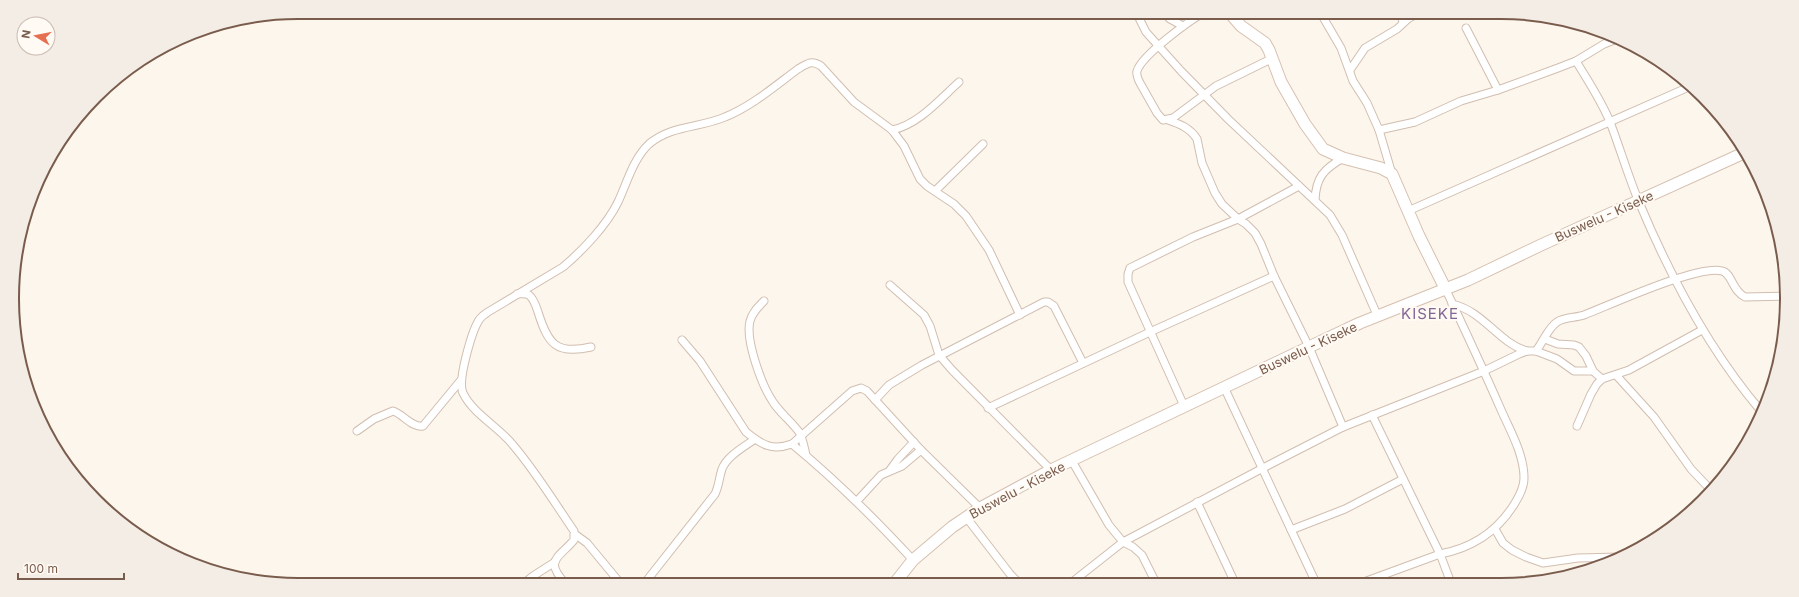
<svg xmlns="http://www.w3.org/2000/svg" width="1799" height="597" font-family="Inter,sans-serif">
<style>
.lines{fill:none;stroke-linecap:round;stroke-linejoin:round}
.street-casing{stroke:#d1beb0;stroke-width:9}
.secondary-casing{stroke:#d6c0b0;stroke-width:13}
.street{stroke:#fff;stroke-width:7}
.secondary{stroke:#fff;stroke-width:11}
.labels{text-anchor:middle;dominant-baseline:central;stroke-width:4;stroke-linejoin:round;paint-order:stroke}
.street-label{font-size:13px;fill:#7a5c4d;stroke:#fffaf3}
.quarter-label{font-size:15px;letter-spacing:1px;fill:#846695;stroke:#fffaf3}
.rim{fill:none;stroke:#7a5c4d;stroke-width:2}
</style>
<rect width="100%" height="100%" fill="#fdf6ec"/>
<g class="lines">
<defs>
<g id="street">
<path d="M1136 12 1146 32 1181 71 1228 119 1330 215 1342 235 1378 317"/>
<path d="M1163 12 1170 19 1183 26"/>
<path d="M1205 12C1190 20 1142 55 1137 71 1136 75 1138 79 1140 83L1157 113 1163 120 1173 118 1216 86 1271 59"/>
<path d="M1320 12 1341 48 1353 81 1367 103 1379 130 1392 174"/>
<path d="M1400 12 1403 22"/>
<path d="M1466 28 1498 90"/>
<path d="M1576 61C1588 81 1601 100 1610 122 1620 148 1628 176 1639 202 1670 276 1709 350 1761 411"/>
<path d="M1350 70 1365 48 1397 29 1409 18 1421 12"/>
<path d="M1168 120C1180 124 1190 128 1197 139L1202 163 1215 193 1222 204 1238 219 1246 224 1255 233 1261 244 1274 276 1309 347 1343 427"/>
<path d="M892 130C918 125 940 99 959 82"/>
<path d="M1379 130 1415 122 1461 101 1498 90 1558 68 1576 61 1604 44 1619 38"/>
<path d="M935 191 983 144"/>
<path d="M1315 200C1316 177 1324 169 1343 158"/>
<path d="M1408 211 1691 86"/>
<path d="M890 285 924 315 930 326 939 355 952 370 1051 470"/>
<path d="M517 294C521 294 526 293 529 295 534 299 536 306 538 312 548 344 556 355 591 347"/>
<path d="M764 301C758 307 752 313 750 321 745 340 762 386 773 402 780 413 791 421 799 432 803 439 804 447 806 455"/>
<path d="M1452 304C1485 312 1497 342 1527 351"/>
<path d="M1545 339 1558 344 1574 345 1579 347 1586 356 1593 371 1602 379"/>
<path d="M682 340 700 361 746 432C762 445 772 451 792 444L852 391 861 388 867 391 921 450 980 508"/>
<path d="M1536 351C1543 342 1548 328 1557 322 1565 317 1575 318 1584 315 1610 305 1699 264 1722 271 1732 273 1732 291 1745 297L1786 296"/>
<path d="M1616 375 1654 417 1691 469 1710 489"/>
<path d="M1224 387 1316 583"/>
<path d="M875 400 889 385 922 365 1044 302H1048L1054 306 1083 363"/>
<path d="M1184 406 1128 282V274L1130 268 1193 237 1238 219 1299 186"/>
<path d="M988 408 1150 332 1274 276"/>
<path d="M1372 415 1440 554 1451 583"/>
<path d="M1577 426 1591 394 1597 384 1602 379 1629 370 1702 330"/>
<path d="M357 431 374 419 393 411C403 414 412 428 423 426L461 380"/>
<path d="M792 444C836 480 875 519 913 560"/>
<path d="M1072 461 1109 525 1123 542 1133 547 1142 555 1156 583"/>
<path d="M890 470 898 459 914 442"/>
<path d="M857 501 881 475 902 466 921 450"/>
<path d="M1197 502 1235 583"/>
<path d="M966 517 1010 574 1020 584"/>
<path d="M1495 529 1503 543 1512 550 1526 557 1543 563 1578 558 1620 557"/>
<path d="M1291 530 1345 509 1403 479"/>
<path d="M576 535 587 543 621 584"/>
<path d="M1071 583 1123 542 1263 468 1343 427 1484 371 1519 354 1527 351H1536L1557 359 1574 371H1593"/>
<path d="M1361 583 1440 554C1472 548 1498 531 1515 503 1520 495 1524 487 1524 478 1524 455 1511 432 1502 412 1484 371 1465 330 1446 290"/>
<path d="M566 584C543 560 559 558 574 540V531C554 502 536 472 513 445 499 427 473 414 463 393 457 381 472 331 479 320 481 317 485 314 488 312L563 267C582 251 607 225 618 202 627 183 633 159 649 144 671 125 700 128 725 117 752 106 775 86 798 69 808 63 812 60 821 66L854 102 892 130 904 146 920 179 927 186 954 204 966 216 989 250 1020 315"/>
<path d="M644 584 715 494C719 486 719 478 722 469 727 456 744 447 755 439"/>
<path d="M522 585 533 576 555 562"/>
</g>
<g id="secondary">
<path d="M1229 12 1241 26 1265 43 1269 50 1281 82 1305 124 1323 149 1343 158 1381 168 1392 174 1419 236 1446 290"/>
<path d="M894 584 913 560 952 527 980 508 1051 470 1309 347 1360 323 1468 280 1541 245 1746 152"/>
</g>
</defs>
<use href="#street" class="street-casing"/>
<use href="#secondary" class="secondary-casing"/>
<use href="#street" class="street"/>
<use href="#secondary" class="secondary"/>
</g>
<g class="labels">
<g class="street-label">
<text transform="translate(1604 216) rotate(-24)">Buswelu - Kiseke</text>
<text transform="translate(1308 348) rotate(-25)">Buswelu - Kiseke</text>
<text transform="translate(1017 490) rotate(-28)">Buswelu - Kiseke</text>
</g>
<g class="quarter-label">
<text x="1430" y="313">KISEKE</text>
</g>
</g>
<path d="M0 0H1799V597H0ZM298 19H1501A279 279 0 0 1 1780 298V299A279 279 0 0 1 1501 578H298A279 279 0 0 1 19 299V298A279 279 0 0 1 298 19Z" fill="#f4ede6" fill-rule="evenodd"/>
<path class="rim" d="M298 19H1501A279 279 0 0 1 1780 298V299A279 279 0 0 1 1501 578H298A279 279 0 0 1 19 299V298A279 279 0 0 1 298 19Z"/>
<g transform="translate(36 36) rotate(280)"><circle r="19" fill="#fffaf3" stroke="#cabbb1"/>
<path d="M0-3L7 15L0 10L-7 15Z" fill="#e76f51"/>
<text y="-6" font-size="11" font-weight="bold" text-anchor="middle" fill="#7a5c4d">N</text>
</g>
<path d="M18 573v6h106v-6" fill="none" stroke="#7a5c4d" stroke-width="2"/>
<text x="24" y="573" font-size="12" fill="#7a5c4d" stroke="#fffaf3" stroke-width="3" paint-order="stroke">100 m</text>
</svg>
